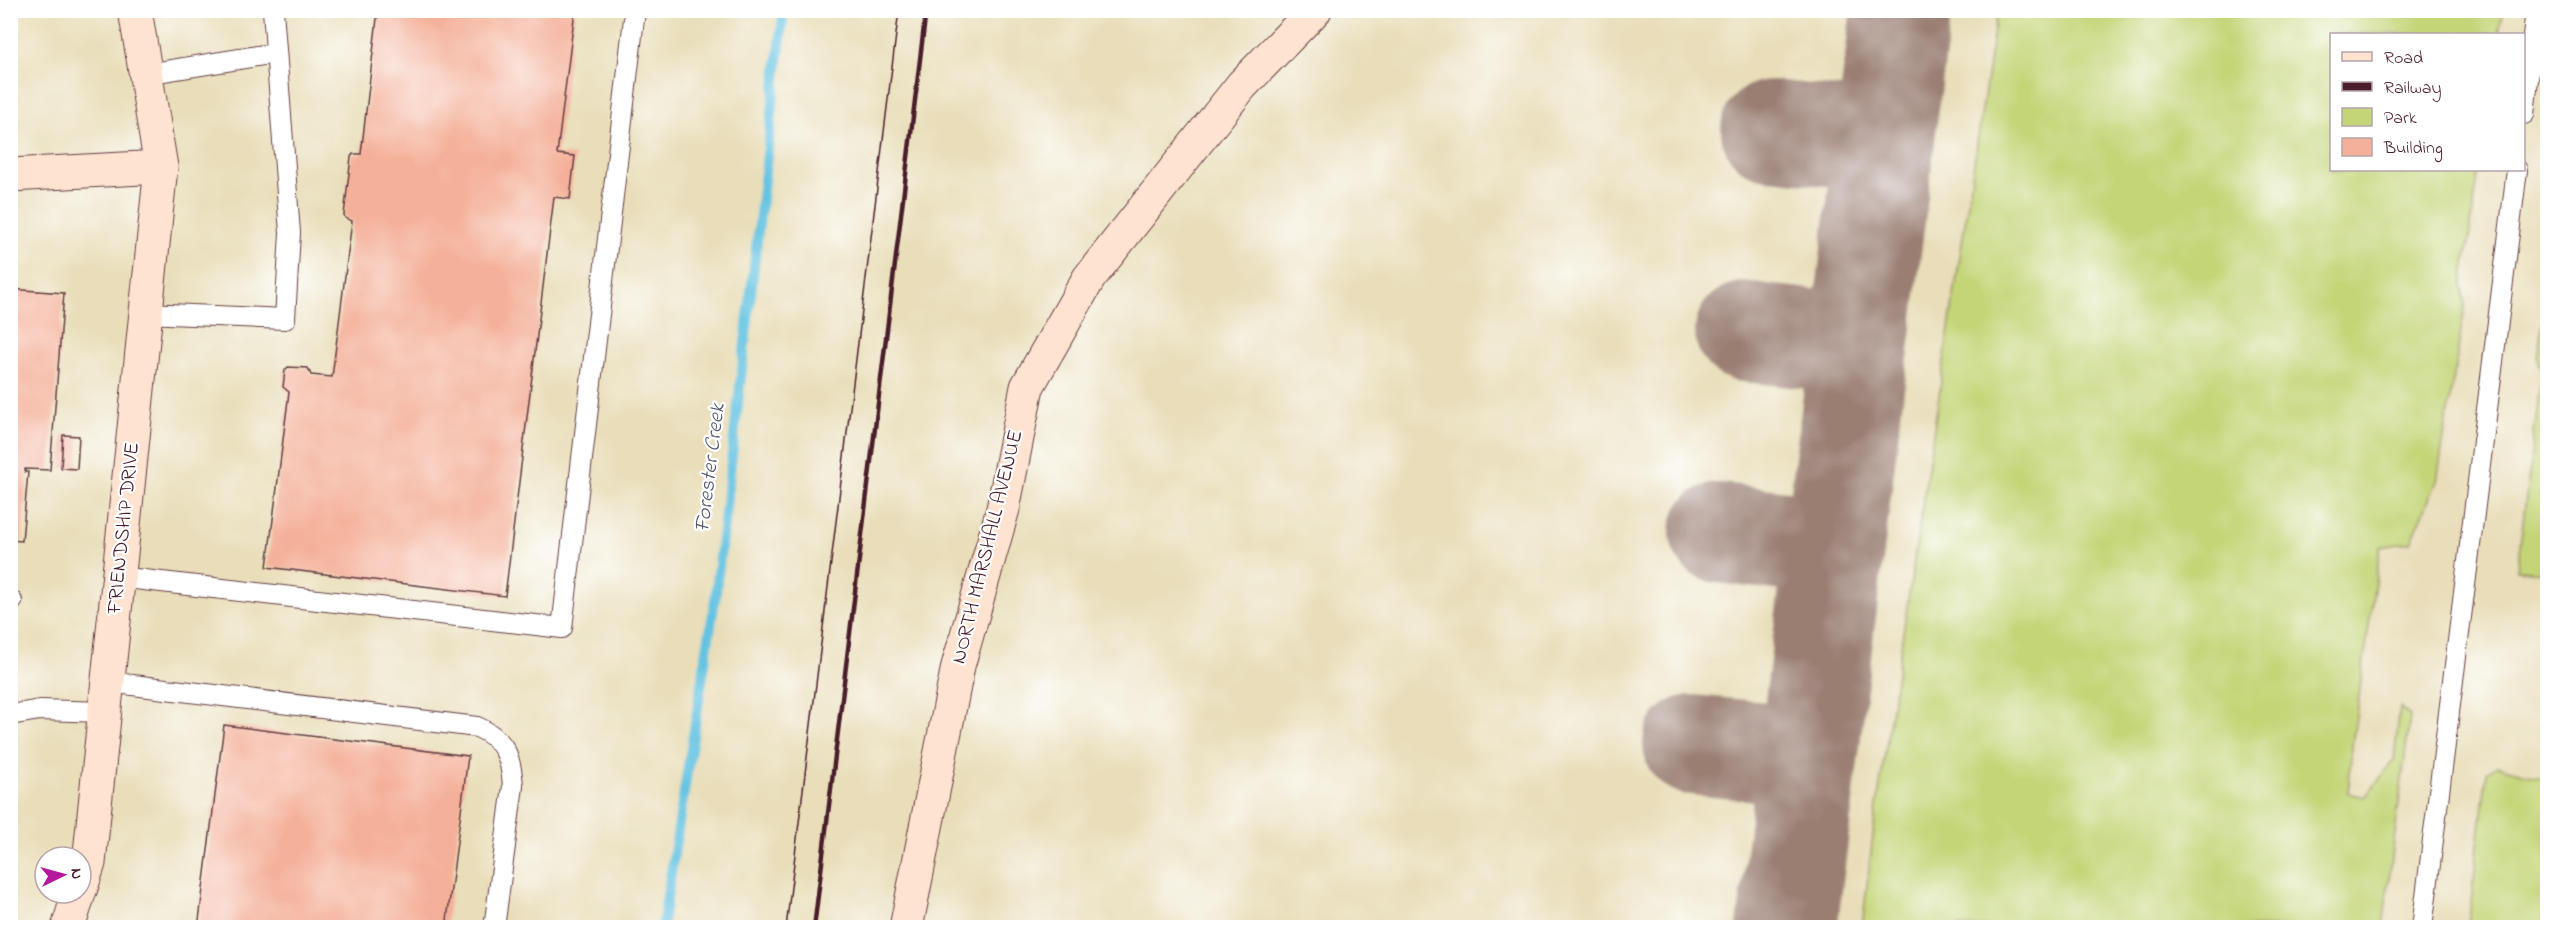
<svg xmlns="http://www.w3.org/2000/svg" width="2558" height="938" font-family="'Indie Flower',sans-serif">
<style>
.green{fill:#c4d578;stroke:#877a52;stroke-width:1.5}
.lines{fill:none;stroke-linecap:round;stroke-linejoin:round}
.stream{stroke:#63c3e1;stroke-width:10}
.taxiway{stroke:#9a7e72;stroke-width:100}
.building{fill:#f4b099}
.lane-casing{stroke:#623c40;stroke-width:22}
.secondary-casing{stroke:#623c40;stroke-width:35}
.lane{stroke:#fff;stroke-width:20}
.secondary{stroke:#fee3d1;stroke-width:33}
.tram{stroke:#4a1f2b;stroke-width:1.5}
.rail{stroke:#4a1f2b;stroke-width:4.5}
.labels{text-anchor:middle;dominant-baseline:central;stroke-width:4.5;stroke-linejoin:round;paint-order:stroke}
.street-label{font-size:21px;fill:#4a1f2b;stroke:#fff}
.water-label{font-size:22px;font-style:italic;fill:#53586b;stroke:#fff}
</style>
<rect width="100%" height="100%" fill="#fff"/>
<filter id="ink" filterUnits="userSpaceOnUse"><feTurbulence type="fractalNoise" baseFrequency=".0167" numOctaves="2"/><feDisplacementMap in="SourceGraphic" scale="12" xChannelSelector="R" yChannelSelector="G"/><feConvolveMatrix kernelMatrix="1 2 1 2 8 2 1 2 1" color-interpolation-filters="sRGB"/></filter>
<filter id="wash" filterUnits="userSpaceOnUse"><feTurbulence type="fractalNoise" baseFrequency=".008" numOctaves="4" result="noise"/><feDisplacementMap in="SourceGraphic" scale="24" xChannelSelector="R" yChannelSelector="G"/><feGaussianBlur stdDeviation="1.35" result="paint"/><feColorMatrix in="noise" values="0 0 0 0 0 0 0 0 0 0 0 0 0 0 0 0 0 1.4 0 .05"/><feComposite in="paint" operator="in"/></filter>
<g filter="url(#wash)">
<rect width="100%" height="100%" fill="#e9deb9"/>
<g class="green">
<path d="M1997 11H2502L2499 34H2332V170H2479L2462 285 2465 306 2437 481 2411 542 2380 547 2352 745 2348 793 2365 797 2394 760 2400 707 2410 717 2383 927H1862L1875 819Z"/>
<path d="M2547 298V572L2517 570 2542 369 2537 357Z"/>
<path d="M2496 766 2547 779V927H2468L2487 772Z"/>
</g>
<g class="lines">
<path class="stream" d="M662 928 715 600 784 10"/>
<g class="taxiway">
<path d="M1771 130 1884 142"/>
<path d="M1745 332 1858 344"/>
<path d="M1720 533 1834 547"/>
<path d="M1693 745 1808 756"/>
<path d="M1787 928 1901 10"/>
</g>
</g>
<g id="blocks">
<g class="building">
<path d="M378 10H575L557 154 575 156 570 199 554 197 505 596 267 567 289 392 283 387 285 370 288 367 308 368 311 375 332 377 352 221 345 218 344 215 351 157 353 154H361Z"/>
<path d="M10 289 64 293 50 470 25 469V472H28L22 541 10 540Z"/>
<path d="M63 435 79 436 77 469 61 468Z"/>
<path d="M224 725 468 756 446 928H198Z"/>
</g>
</g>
</g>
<g filter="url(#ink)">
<use href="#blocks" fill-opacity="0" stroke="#623c40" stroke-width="1.5"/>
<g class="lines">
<defs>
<g id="lane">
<path d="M146 74 276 53"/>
<path d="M2524 114 2536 10"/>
<path d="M145 313 285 319 290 233 273 10"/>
<path d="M118 577 562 628 635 10"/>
<path d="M10 601H12"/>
<path d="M108 682 477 727C505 739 511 757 513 786L494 928"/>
<path d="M10 715 40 710 104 712"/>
<path d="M2422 928 2517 170"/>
</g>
<g id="secondary">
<path d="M10 175 161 167"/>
<path d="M81 888 89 863 161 167 135 10"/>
<path d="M68 928 79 893"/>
<path d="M906 928 958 666 1003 509 1027 387 1089 278 1242 85 1315 10"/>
</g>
</defs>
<use href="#lane" class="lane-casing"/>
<use href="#secondary" class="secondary-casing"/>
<use href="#lane" class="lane"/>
<use href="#secondary" class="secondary"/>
<path class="tram" d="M786 928 899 10"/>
<path class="rail" d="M814 928 926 10"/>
</g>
</g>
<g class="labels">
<g class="street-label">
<text transform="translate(124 528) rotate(-84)">FRIENDSHIP DRIVE</text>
<text transform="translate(988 547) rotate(-76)">NORTH MARSHALL AVENUE</text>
</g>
<g class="water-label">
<text transform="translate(711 468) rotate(-83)">Forester Creek</text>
</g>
</g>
<rect width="2558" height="938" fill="none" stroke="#fff" stroke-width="36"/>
<rect x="2330" y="33" width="195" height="138" fill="#ffffff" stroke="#b7a5aa" stroke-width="1.5"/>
<rect x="2342" y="52" width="30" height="9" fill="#fee3d1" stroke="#b7a5aa" stroke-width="1.5"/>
<text x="2384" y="63" font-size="18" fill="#4a1f2b">Road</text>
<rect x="2342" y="82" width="30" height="9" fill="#4a1f2b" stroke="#b7a5aa" stroke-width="1.5"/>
<text x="2384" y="93" font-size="18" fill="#4a1f2b">Railway</text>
<rect x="2342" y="108" width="30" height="18" fill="#c4d578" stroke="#b7a5aa" stroke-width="1.5"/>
<text x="2384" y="123" font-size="18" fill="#4a1f2b">Park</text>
<rect x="2342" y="138" width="30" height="18" fill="#f4b099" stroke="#b7a5aa" stroke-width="1.5"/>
<text x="2384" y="153" font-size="18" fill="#4a1f2b">Building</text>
<g transform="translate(63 875) rotate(85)"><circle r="28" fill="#ffffff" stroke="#b7a5aa" stroke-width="1.5"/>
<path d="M0-4.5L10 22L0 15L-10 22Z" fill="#b5179e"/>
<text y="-9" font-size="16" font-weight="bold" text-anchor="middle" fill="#4a1f2b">N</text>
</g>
</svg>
